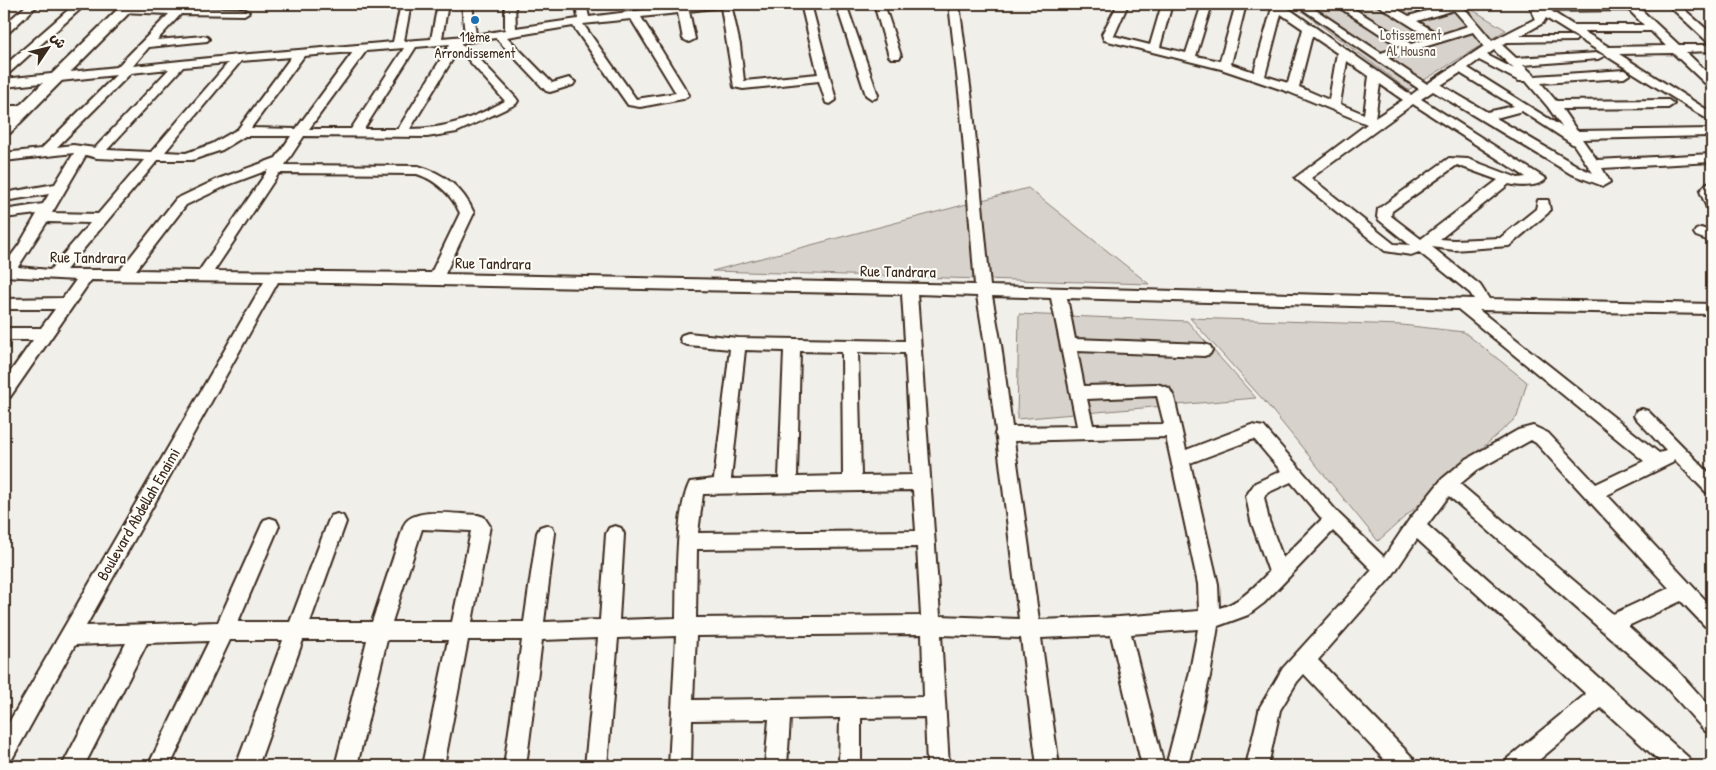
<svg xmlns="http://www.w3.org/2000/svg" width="1716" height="770" font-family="'Patrick Hand','Playpen Sans Arabic',sans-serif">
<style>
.built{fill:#e3e0da}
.green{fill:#d7d2cc;stroke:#897e75}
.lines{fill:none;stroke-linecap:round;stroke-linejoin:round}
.minor-casing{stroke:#3b2a1e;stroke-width:4}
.major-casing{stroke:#3b2a1e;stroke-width:4}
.minor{fill:#fdfcf7;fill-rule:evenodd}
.major{fill:#fdfcf7;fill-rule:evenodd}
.poi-dot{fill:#1f6fb2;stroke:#fdfcf7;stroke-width:2}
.labels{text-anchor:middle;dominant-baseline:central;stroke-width:4;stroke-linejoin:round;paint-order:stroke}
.far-park-label{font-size:14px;fill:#62544a;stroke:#fdfcf7}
.far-poi-label{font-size:14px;fill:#3b2a1e;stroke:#fdfcf7}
.street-label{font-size:16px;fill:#3b2a1e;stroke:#fdfcf7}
</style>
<rect width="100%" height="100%" fill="#f1efea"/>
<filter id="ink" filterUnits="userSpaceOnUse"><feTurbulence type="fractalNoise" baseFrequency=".02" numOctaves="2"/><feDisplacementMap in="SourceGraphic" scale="10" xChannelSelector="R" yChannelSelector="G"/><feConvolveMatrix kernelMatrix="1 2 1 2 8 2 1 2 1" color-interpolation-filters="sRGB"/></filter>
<g filter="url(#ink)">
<path class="built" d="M177 4H276L272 8H173Z"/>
<g class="green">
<path d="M1292 4H1463L1506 30 1408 90Z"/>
<path d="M1028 188 1149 284 712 271Z"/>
<path d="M1019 314 1187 321 1256 398 1017 419Z"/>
<path d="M1190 318 1402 325 1464 332 1527 382 1517 417 1378 541 1266 403Z"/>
</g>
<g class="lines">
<defs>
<g id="minor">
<path d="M28 4H39L8 33 4 34V25Z"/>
<path d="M75 4H86L8 74 4 75V66Z"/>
<path d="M401 4H411L404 41 431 39 438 4H448L442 38 465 36 462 4H472L476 35 505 30V4H515L516 28 578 19 576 4H586L589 17 683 5 731 4 740 45 744 81 818 74 801 4H811L836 100 830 104 826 103 819 81 743 89 734 87 721 7 689 11 695 39 689 42 683 39 678 13 641 17 689 95 683 99 640 107 628 105 573 26 507 37 552 83 569 78 575 82 573 85 550 92 546 91 496 38 461 43V45L472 51 516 98 518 101 516 104 457 132 427 137 304 136 285 165 418 166C444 173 463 188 474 213L445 274 975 285 960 101 949 4H959L972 101 990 286 1474 299 1470 293 1419 252 1411 255 1385 251 1295 178 1367 124 1289 92 1221 69 1104 40 1102 34 1118 4H1128L1114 36 1150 45 1162 4H1172L1160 47 1186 53 1202 4H1212L1196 56 1220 61 1236 4H1246L1231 64 1254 72 1272 8 1269 4H1282L1411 95 1419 89 1295 4H1307L1381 53 1400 47 1334 4H1346L1411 44 1430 38 1376 4H1388L1409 16 1450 4H1461L1492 41 1535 19 1529 4H1635L1679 45H1712V51L1686 52 1712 77V87L1708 86 1673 53 1619 54 1712 113V122L1546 18 1543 23 1520 36H1571L1577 39 1575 41 1507 42 1502 45 1516 58 1598 53 1604 56 1598 59 1523 65 1535 76 1624 70 1630 74 1624 78 1541 83 1556 101 1668 100 1674 104 1668 108 1562 109 1577 131 1712 129V135L1709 136 1582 139 1597 160 1712 154V162L1602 168 1610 182 1603 186 1571 174 1433 91 1421 99 1546 179C1539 187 1519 187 1509 184L1440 239 1454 240 1500 238 1536 209 1538 200H1548L1550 210 1548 213 1509 246 1454 250 1432 247 1480 285 1489 299 1712 304V314L1479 310 1659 453 1666 451 1634 416 1636 411 1642 409 1648 411 1712 476V494L1706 492 1674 459 1672 463 1607 495 1712 607V629L1705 626 1681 601 1628 626 1677 670 1712 709V734L1705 731 1663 684 1449 496 1427 525 1689 758 1692 766H1665L1601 708 1532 766H1505L1508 758 1586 694 1417 539 1392 576 1318 660 1413 758 1416 766H1390L1304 674 1297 682 1280 710 1268 766H1246L1260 707 1283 668 1372 570 1333 531 1264 603 1248 615 1218 626 1210 676 1188 766H1166L1189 676 1198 629 1131 634 1164 766H1142L1111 635 1041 638 1059 766H1037L1021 638 941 635 949 766H927L925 717 861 718V766H839L840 718 790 719 787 766H765L769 719 692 720 691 766H669L676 636 618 638 607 766H585L598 638 542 640 526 766H504L522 640H468L444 766H422L448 640H387L357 766H335L367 640H303L258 766H236L283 640H230L170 766H148L209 641 147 643 84 766H62L126 643 75 645 12 759 4 762V731L264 282 91 280 10 397 4 399V381L33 340H4V328H41L55 309H4V299L63 298 76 280 4 276V265L19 245 37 214 4 218V210L43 204 49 194 4 201V193L55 184 74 153 4 161V153L41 149 116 75 4 87V79L117 67 169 14 121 12 120 10 125 7 244 9 249 12 244 15 181 14 157 40 203 36 207 37 209 39 207 41 149 47 133 66 238 55 393 42ZM1454 10 1468 26 1440 35 1417 21ZM1629 10 1644 25H1573L1551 11ZM1281 14 1303 29 1288 83 1265 76ZM631 19 676 93 636 99 583 24ZM1583 31H1651L1666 46 1609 47ZM1473 32 1484 46 1427 84 1388 58ZM1312 36 1337 53 1329 100 1299 87ZM450 44 398 129H364L416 47ZM404 48 351 129H309L366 51ZM1494 50 1514 69 1487 55ZM353 52 296 129 251 128 304 56ZM457 52 464 55 505 101C474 118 446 129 410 129ZM291 57 238 129 212 144 186 153 165 152 241 61ZM1479 60 1519 81H1526L1548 107 1562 127 1468 68ZM1347 61 1369 76 1364 114 1340 104ZM228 63 151 152 107 150 183 67ZM169 69 95 148 73 145 57 147 131 73ZM1460 73 1514 106 1487 112 1441 85ZM1380 84 1403 100 1375 118ZM1413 104 1526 177 1518 178 1468 159 1449 158 1378 209 1377 217 1379 220 1410 245 1394 244 1311 178ZM1522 111 1574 145 1593 173 1581 168 1496 118ZM245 136H291L276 158 218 179 176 199 120 270H66L158 160H192L222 150ZM86 155 97 158 144 160 98 214 52 213ZM1457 165 1498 180 1421 239 1391 216 1392 211ZM268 170 199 271 136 270 186 205 228 185ZM279 173 417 174C436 180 452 195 460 213L431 273 214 271ZM47 222 90 223 50 270 18 267ZM278 282 902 294 905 341 738 338 688 333 682 335 680 339 682 343 688 345 730 349 714 479 690 482C675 511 677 583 676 618L619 620 624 534 621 528 615 526 609 528 606 534 600 620 544 622 555 533 552 527 546 525 540 527 537 533 524 622H472L490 526 484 517 478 515C459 515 413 506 404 525L372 622H310L346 522 343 516 337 514 331 516 328 522 290 622H238L279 526 276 520 270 518 264 520 218 622 86 626ZM917 294 977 296 985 345 996 431 995 434 997 438 1019 619 940 616ZM992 296 1051 298 1077 426 1012 427 1001 345ZM1067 298 1458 309 1644 461 1596 484 1548 433 1533 426 1518 430 1465 460 1442 479 1409 520 1384 557 1339 514 1264 427 1251 425 1186 450 1174 397 1169 388 1157 384 1084 386 1077 351 1204 356 1210 354 1212 350 1210 346 1204 344 1075 339ZM745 350 784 351 779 478 731 479ZM800 351 842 352 843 476 797 477ZM858 352 905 353 912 475 861 476ZM1157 396 1164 424 1093 425 1087 399ZM1166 437 1198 584 1199 611 1119 617 1039 620 1014 441ZM1254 439 1281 471 1255 483 1246 496 1251 521 1269 572C1254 587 1240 603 1219 608L1218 584 1190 463ZM1531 440 1536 443 1669 588 1613 614 1460 484 1477 470ZM1291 482 1322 519 1283 558 1269 521 1264 497 1267 493ZM913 490 916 531 698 533 703 494ZM422 529 471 531 452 622H392ZM917 547 921 616 696 618 697 549ZM922 634 924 697 693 700 696 636Z"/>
<path d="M836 4H846L878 95 876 98 872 99 866 95Z"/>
<path d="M874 4H884L901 56 899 58H891L889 56Z"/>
<path d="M1667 4H1678L1712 34V43L1708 42Z"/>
<path d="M4 106H24L30 110 24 114H4Z"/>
<path d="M1712 182V209L1707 208 1700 191 1707 183Z"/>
<path d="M1701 228 1712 232V242L1696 236 1694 233 1696 230Z"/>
</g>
<path id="major" d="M123 4H138L10 133 4 135V121Z"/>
</defs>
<use href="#minor" class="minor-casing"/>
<use href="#major" class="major-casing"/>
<use href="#minor" class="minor"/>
<use href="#major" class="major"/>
</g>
</g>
<circle class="poi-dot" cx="475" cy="20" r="5"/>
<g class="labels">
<g class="far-park-label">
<text x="1411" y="34">Lotissement<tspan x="1411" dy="16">Al Housna</tspan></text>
</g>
<g class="far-poi-label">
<text x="475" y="36">11ème<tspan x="475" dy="16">Arrondissement</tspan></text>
</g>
<g class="street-label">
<text transform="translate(88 257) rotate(1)">Rue Tandrara</text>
<text transform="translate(493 263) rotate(1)">Rue Tandrara</text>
<text transform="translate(898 271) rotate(1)">Rue Tandrara</text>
<text transform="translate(138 514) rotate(-60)">Boulevard Abdellah Enaimi</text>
</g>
</g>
<rect width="1716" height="770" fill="none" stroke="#fdfcf7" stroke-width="20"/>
<rect x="10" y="10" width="1696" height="750" fill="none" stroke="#3b2a1e" stroke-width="2" filter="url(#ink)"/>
<g transform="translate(48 48) rotate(55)" stroke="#fdfcf7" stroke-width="4" paint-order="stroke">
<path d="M0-4L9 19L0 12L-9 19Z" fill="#3b2a1e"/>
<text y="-8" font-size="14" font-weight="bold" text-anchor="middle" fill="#3b2a1e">ش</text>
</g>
</svg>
